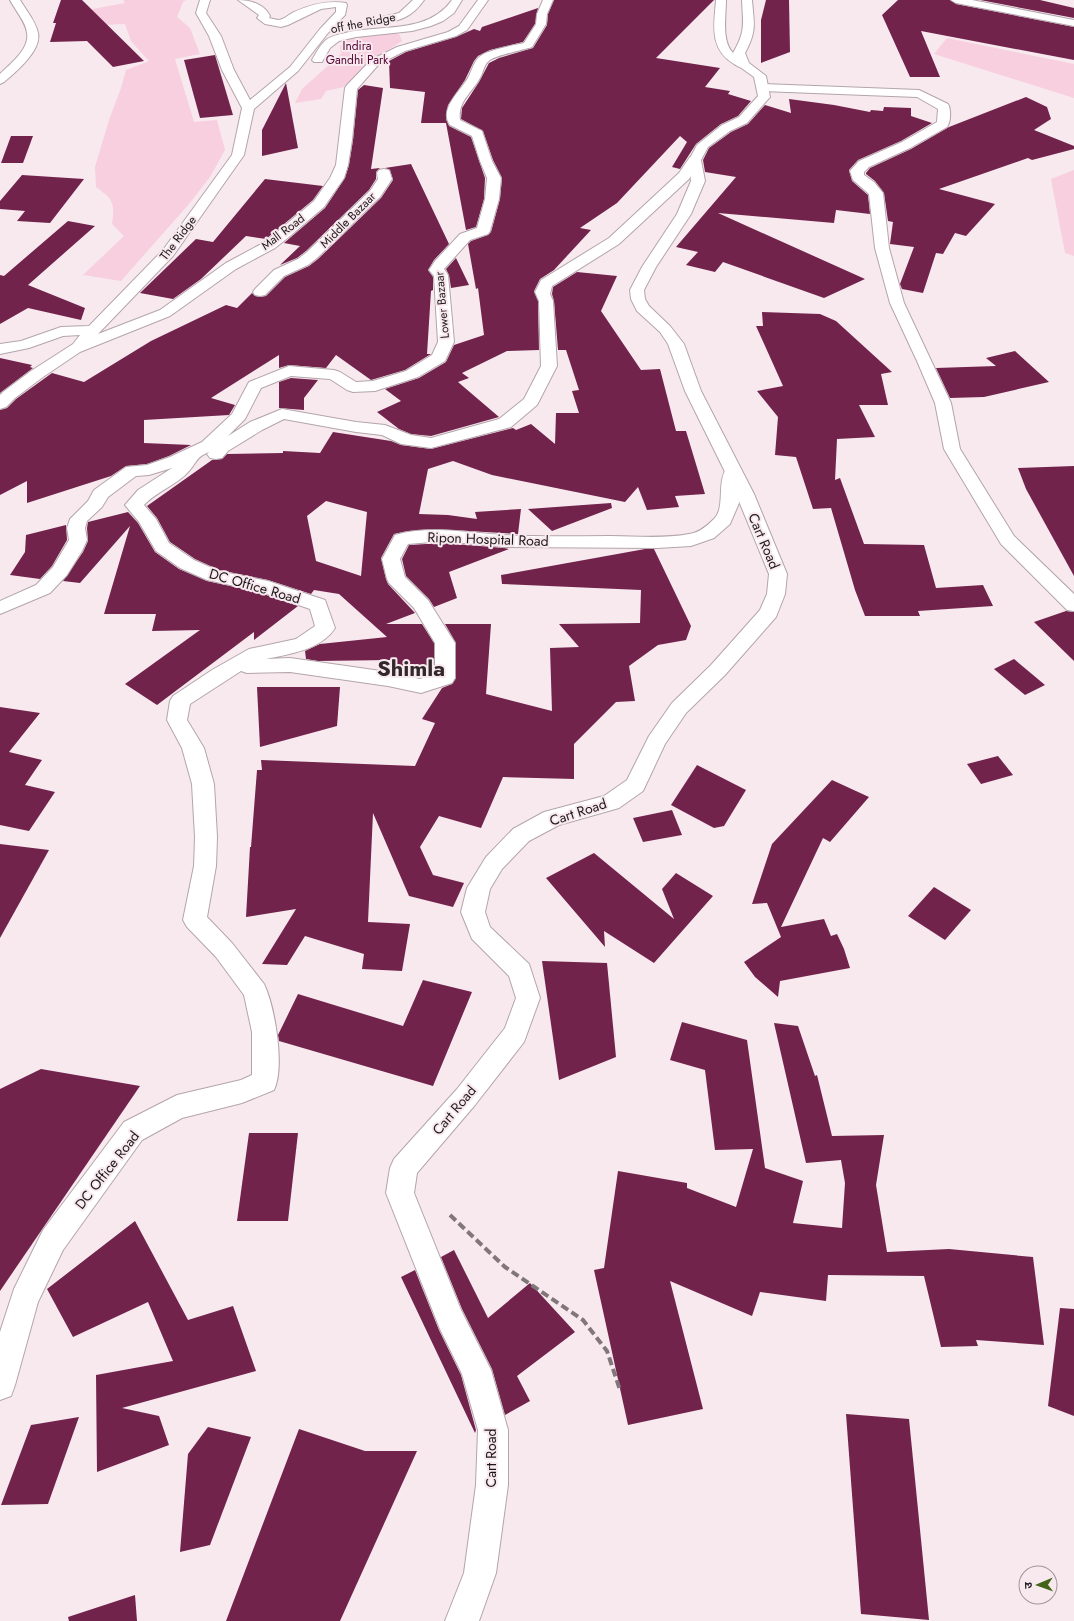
<svg xmlns="http://www.w3.org/2000/svg" width="1074" height="1621" font-family="Jost,'Noto Sans Devanagari',sans-serif">
<style>
.green{fill:#f7cfdf}
.building{fill:#72234c;fill-rule:evenodd}
.lines{fill:none;stroke-linecap:round;stroke-linejoin:round}
.street-casing{stroke:#b3a5ab;stroke-width:2}
.secondary-casing{stroke:#b3a5ab;stroke-width:2}
.primary-casing{stroke:#b3a5ab;stroke-width:2}
.street{fill:#fff;fill-rule:evenodd}
.secondary{fill:#fff;fill-rule:evenodd}
.primary{fill:#fff;fill-rule:evenodd}
.rail{stroke:#81777b;stroke-width:4;stroke-dasharray:8 4;stroke-linecap:butt}
.labels{text-anchor:middle;dominant-baseline:central;stroke-width:4;stroke-linejoin:round;paint-order:stroke}
.far-street-label{font-size:12px;fill:#1d181a;stroke:#f8e9ef}
.far-park-label{font-size:12px;fill:#550333;stroke:#f8e9ef}
.street-label{font-size:14px;fill:#1d181a;stroke:#f8e9ef}
.town-label{font-size:22px;font-weight:bold;fill:#32272b;stroke:#f8e9ef}
</style>
<rect width="100%" height="100%" fill="#f8e9ef"/>
<g class="green">
<path d="M123 0H186L183 2 177 17 190 28 200 54 175 59 194 122 217 120 225 150 210 177 189 204 121 281 83 275 124 236 112 224C115 203 113 199 96 187L95 167 109 120 121 88 126 70 149 61 131 41 125 24 80 26 82 11 125 3Z"/>
<path d="M387 32 399 34 402 41 371 61 344 87 326 91 321 99 295 103 302 89 341 54 340 46C353 34 370 34 387 32Z"/>
<path d="M947 38 1074 64V98L934 54Z"/>
<path d="M1074 170V256L1065 253 1051 179Z"/>
</g>
<g class="building">
<path d="M61 0H82L144 61 113 67 87 41 50 42 56 23H53Z"/>
<path d="M554 0H714L656 58 720 68 705 87 730 91 728 94 751 101 738 116 721 124 696 144 680 169 672 167 687 142 680 136 617 203 580 228 591 230 554 270 540 279 534 291 538 301 539 350 507 351 462 373 469 378 458 382 499 417 431 436 411 434 399 429 377 412 401 401 385 389 419 378 446 362 454 345 484 335 478 288 476 289 468 244 471 241 488 235 491 232 500 199 502 178 493 160 483 131 461 119 462 108 479 82 489 63 499 58 533 48 547 25 548 14Z"/>
<path d="M766 0H789L790 52 761 63V20Z"/>
<path d="M898 0H950L956 4 1074 27V60L921 31 940 77H910L882 15Z"/>
<path d="M980 0H1040L1074 8V18Z"/>
<path d="M538 8 535 24 523 42 490 50 478 56 474 61 465 80 448 105 446 119 449 126 471 137 485 178 484 199 476 227 466 230 446 123H421L425 92 390 88 389 61 406 52 456 37 474 29 480 31 482 27Z"/>
<path d="M215 55 233 115 200 118 184 60Z"/>
<path d="M286 83 298 148 262 156V130Z"/>
<path d="M364 85 383 88 371 169 380 168 376 172V179L369 190 306 251 297 258 280 265 300 246 284 243 325 208 345 178 349 165 353 140 358 90Z"/>
<path d="M1026 97 1047 107 1051 119 1034 130 1074 146V149L1032 160 1028 158 939 189 995 204 966 236 955 233 943 254 936 253 923 293 902 289 900 284 914 247 890 244 893 222 888 221 884 193 875 181 866 174V173L870 168 911 149 949 127Z"/>
<path d="M789 99 834 105 870 112 871 110 883 111 884 107 911 108V116L932 123 901 141 858 160 849 170 852 181 868 195 870 214 836 210 834 223 718 213 865 279 824 298 723 262 715 272 686 265 698 252 676 247 736 177 705 172 703 160 709 148 731 132 748 124 765 105 791 113Z"/>
<path d="M11 136H33L23 163H1Z"/>
<path d="M411 164 449 244 434 260 428 270 433 277V290L431 291 427 354H431L405 370 371 380 336 355 326 368 289 365 279 368V355L211 398 235 405 229 415 144 420V443L191 445 169 456 147 464 126 466 111 476 27 503V481L0 495V410L7 408 16 399 52 373 84 382 151 341 226 305 237 308 252 293 255 296 260 297 266 296 285 277 309 266 318 259 381 198 393 180 390 170 385 168Z"/>
<path d="M22 175 84 179 50 223 17 221 25 211 0 209V201Z"/>
<path d="M265 179 323 186 313 200 266 239 246 236 201 279 173 299 140 293 196 239 213 242Z"/>
<path d="M68 221 95 226 28 285 85 308 81 320 28 308 0 324V275L4 276Z"/>
<path d="M456 258 469 285 451 288 449 275 446 269Z"/>
<path d="M577 272 617 276 601 311 641 370 660 369 676 431H686L705 494 675 496 679 507 647 510 638 487 625 502 492 475 453 461 428 469 419 514 448 515 477 519 475 512 521 509 518 534 435 529 408 531 394 534 381 558 386 579 388 584 415 613 386 624H422L434 643V670L391 667 390 660 318 661 306 659 305 651 320 644 387 637 339 594 314 590 311 594 268 580 219 570 195 559 170 542 157 518 147 506 212 460 222 459 227 454 283 453V451L320 453 333 432 391 441 401 445 431 449 513 428 516 430 531 424 555 444 556 413H579L572 391 579 390 566 350H558L554 301 552 294 553 287ZM326 501 367 512 361 576 316 561 307 516Z"/>
<path d="M762 312 820 314 836 321 892 372 881 374 888 405H859L875 437 837 439 835 480 840 478 864 544 924 545 936 588 983 585 993 606 918 611 920 616H865L855 590 831 508 813 509 796 457 775 455 778 417 757 391 783 386 756 326H763Z"/>
<path d="M1015 351 1049 382 984 397 950 398 936 368 996 366 986 358Z"/>
<path d="M0 358 32 365 30 367 33 368 0 393Z"/>
<path d="M291 378 318 380 304 398V410L279 408V382Z"/>
<path d="M1074 466V576L1026 489 1018 468Z"/>
<path d="M611 503 612 508 552 531 528 509Z"/>
<path d="M128 512 138 523 155 552 179 569 207 581 258 592 298 606 254 640V632L157 705 125 684 200 630 152 631 156 614H104L130 526 80 583 63 581 83 552 88 541 87 528 88 522Z"/>
<path d="M66 525 67 540 52 566 40 579 10 575 25 552 26 535Z"/>
<path d="M443 543 504 548 509 549 449 572 457 598 434 607 429 599 406 576 402 559 409 545Z"/>
<path d="M645 549H654L691 626 686 640 658 645 629 666 635 701 616 702 574 744V779L503 777 481 828 439 816 420 847 433 875 464 883 453 907 409 896 373 813 368 922 410 924 402 971 362 969 364 954 305 936 287 965 262 964 296 909 246 917 250 847H251L257 770H262L261 760 415 766 435 723 422 719 442 688 452 684 456 678V643L445 624H491L486 694 552 711 550 648 579 647 559 624 640 623 641 590 502 584 501 575Z"/>
<path d="M1066 611 1074 612V661L1034 622Z"/>
<path d="M1014 659 1045 685 1025 695 994 669Z"/>
<path d="M257 687H340L337 726 260 747Z"/>
<path d="M0 707 40 713 9 752 42 760 25 785 55 792 29 831 0 825Z"/>
<path d="M998 756 1013 775 981 784 967 764Z"/>
<path d="M697 765 746 790 724 826 714 828 671 805Z"/>
<path d="M832 780 869 797 830 842 823 838 781 927 824 919 831 936 837 934 844 949 850 968 780 981 778 997 755 977 744 962 781 937 767 903 752 904 772 844Z"/>
<path d="M672 810 682 835 643 842 633 818Z"/>
<path d="M0 844 49 850 0 938Z"/>
<path d="M594 853 674 919 662 889 676 873 713 896 654 963 604 931 605 947 546 878Z"/>
<path d="M934 887 971 910 945 940 908 916Z"/>
<path d="M542 961 607 963 616 1057 559 1080Z"/>
<path d="M423 980 472 992 433 1086 279 1041 278 1035 298 994 403 1026Z"/>
<path d="M682 1022 747 1040 765 1168 803 1181 793 1223 842 1228 845 1183 841 1160 806 1163 774 1023 798 1026 815 1076 817 1075 832 1136 884 1135 876 1185 887 1252 949 1249 1033 1257 1044 1345 976 1340 978 1346 941 1347 924 1276 828 1275 826 1301 760 1292 752 1316 670 1281 703 1409 628 1425 594 1270 604 1268 618 1171 687 1183V1188L736 1207 753 1149 715 1150 705 1070 670 1060Z"/>
<path d="M41 1069 140 1086 0 1291V1089Z"/>
<path d="M249 1133H298L288 1221H237Z"/>
<path d="M135 1221 188 1320 233 1306 256 1371 122 1408 159 1416 169 1445 97 1472 96 1375 173 1361 148 1302 73 1337 47 1289Z"/>
<path d="M454 1250 488 1318 530 1283 575 1332 517 1376 530 1401 505 1415 492 1369 462 1309 441 1257Z"/>
<path d="M415 1270 439 1330 461 1375 476 1430 475 1433 401 1277Z"/>
<path d="M1060 1308 1074 1309V1416L1048 1406Z"/>
<path d="M846 1414 909 1419 929 1620 861 1614Z"/>
<path d="M79 1417 48 1504 1 1505 31 1425Z"/>
<path d="M208 1427 251 1437 210 1545 180 1552 188 1454Z"/>
<path d="M299 1429 365 1451H417L340 1621H226Z"/>
<path d="M135 1595 137 1621H69L68 1617Z"/>
</g>
<g class="lines">
<defs>
<g id="street">
<path d="M200 0H210L206 13 221 36 234 70 250 100 290 67 320 29 336 12V7L321 9 288 25 281 27 265 24 257 18 259 15 238 0C250 0 264 4 270 16L269 18 278 20C283 20 287 16 292 13 309 5 326 0 346 3L347 5 345 15 328 33 298 71 254 109 244 155 173 256 98 334 160 310 226 263 265 242 314 201 330 178 336 165 345 88 347 85 371 60 397 47 448 32 459 26 478 0H488L467 30 456 36 405 51 379 64 357 89 352 140 348 165 344 178 324 207 290 236 275 248 236 269 170 316 80 352 43 377 15 398 6 407 0 409V395L3 392 31 371 73 344 80 335 63 336 29 348 0 354V344L21 341 61 327 89 326 163 250 232 155 242 108 222 70 209 36 196 13Z"/>
<path d="M413 0H424C413 16 401 21 382 23L377 20 378 18 399 13Z"/>
<path d="M452 0H462L454 13 443 21 431 26 412 31 356 37 339 41 330 48 322 62H314L312 60C316 53 320 45 326 40 332 35 342 34 349 32 384 25 429 33 452 0Z"/>
<path d="M543 0H553L547 14 546 24 532 47C523 50 497 55 490 60 484 64 484 70 481 76 474 91 457 101 460 120L482 131 492 161 501 178 499 199 490 231 488 234 470 240 444 269 448 275 454 342 445 361 418 377 375 391 353 392 347 390 330 379 291 376 261 388 245 419 228 436 250 422 282 409 356 422 385 425 411 435 431 438 499 419 524 399 541 366 539 301 535 292 541 280 609 238 679 173 690 157H700L701 160 689 179 619 244 552 286 550 294 553 301 557 366 537 405 511 427 431 448 401 444 382 435 356 432 284 419 262 430 228 451 222 458 216 459 210 458 207 454 209 452C195 458 198 461 189 471 177 485 157 491 144 505L156 519 169 543 194 560 219 571 268 581 325 600 335 628C321 650 289 654 266 659L290 658 388 672 420 679 435 674V643L414 608 389 583 387 579 382 559 395 535C431 525 467 533 503 535 538 537 574 536 610 536 635 536 663 539 689 534 699 533 707 526 714 519 726 507 716 483 727 467L733 466 739 467 742 471 738 487 739 503 730 524 714 538 691 546 657 548 504 547 443 541 408 544 400 559 405 577 428 600 455 643V678L452 683 421 693 388 686 290 672 247 673 241 671 190 704 187 720 204 748 214 784 217 837 216 866 207 917 232 943 264 984C275 1007 285 1067 274 1090L242 1103 182 1118 142 1140 63 1250 38 1302 15 1385 11 1396 0 1400V1332L14 1289 43 1230 124 1122 177 1095 241 1080 252 1075V1032L244 995 216 957 187 927 183 920 194 866 195 837 192 784 182 748 167 720 170 701 173 696 212 670 249 649 296 639 315 626 310 609 258 591 207 580 180 568 156 551 139 522 125 505 138 490 172 468 149 475 136 476 108 497 102 507 87 521 85 528 87 540 82 551 67 575 50 593 0 614V601L36 585 53 567 69 540 67 528 70 519 88 501 94 490 126 467 147 465 170 457 202 442 232 414 249 382 289 366 334 370 340 372 356 382 373 381 406 371 432 355 438 342 434 276 429 270 435 261 460 234 477 228 485 199 487 178 480 161 472 136 450 125C438 108 463 89 469 76 473 68 474 60 482 55 489 50 514 45 524 43L536 24 537 14Z"/>
<path d="M716 0H726C726 17 721 42 734 54 739 59 746 60 750 65L748 67C742 69 739 67 734 64 709 49 714 25 716 0Z"/>
<path d="M763 84 919 90 948 104C951 109 951 122 947 127L910 148 869 167 864 172V175L874 182 883 193 889 248 904 303 951 403 960 449 1014 536 1074 594V611L1067 610 1001 544 944 449 935 403 917 361 890 303 875 248 869 194 853 180 850 171 859 161 902 142 937 122 938 109 917 97 759 91 757 88 759 85Z"/>
<path d="M384 169 389 170 392 179 380 197 317 258 308 265 284 276 265 295 260 296 255 295 253 292 255 289 274 270 298 259 307 252 370 191 378 179 377 173 379 170Z"/>
</g>
<g id="secondary">
<path d="M742 0H752C754 24 757 31 745 53L749 63 766 76 770 97 747 123 730 131 708 147 701 160 705 181 691 214 656 267 644 290 645 299 649 306 670 326 684 344 701 391 754 494 787 574 785 594 776 617 725 675 686 713 665 744 643 791 619 808 559 825 529 841 502 869 490 889 485 912 490 927 529 964 540 998 524 1042 475 1105 417 1173 414 1193 461 1310 491 1370 508 1430V1485L496 1573 479 1621H445L464 1573 476 1485 478 1430 462 1374 440 1329 386 1193 390 1168 394 1159 457 1089 505 1028 516 998 509 976 472 939 461 912 467 888 486 857 513 829 544 812 604 796 627 780 649 736 672 703 711 665 760 610 767 594 769 574 736 494 685 391 668 344 660 332 637 311 631 299 630 290 642 267 677 214 691 181 689 160 697 145 722 125 739 117 758 96 754 77 740 67 733 53C746 31 743 24 742 0Z"/>
<path d="M951 0H972L1074 20V26L956 3Z"/>
</g>
<path id="primary" d="M10 0H20C26 10 36 22 38 33 42 50 16 72 4 82L0 84V74C10 64 30 49 27 33 26 22 15 10 10 0Z"/>
</defs>
<use href="#street" class="street-casing"/>
<use href="#secondary" class="secondary-casing"/>
<use href="#primary" class="primary-casing"/>
<use href="#street" class="street"/>
<use href="#secondary" class="secondary"/>
<use href="#primary" class="primary"/>
<path class="rail" d="M450 1215 505 1267 583 1320 607 1351 620 1390"/>
</g>
<g class="labels">
<g class="far-street-label">
<text transform="translate(363 23) rotate(-11)">off the Ridge</text>
<text transform="translate(348 220) rotate(-45)">Middle Bazaar</text>
<text transform="translate(283 232) rotate(-37)">Mall Road</text>
<text transform="translate(178 238) rotate(-53)">The Ridge</text>
<text transform="translate(442 305) rotate(-95)">Lower Bazaar</text>
</g>
<g class="far-park-label">
<text x="357" y="46">Indira<tspan x="357" dy="14">Gandhi Park</tspan></text>
</g>
<g class="street-label">
<text transform="translate(488 539) rotate(2)">Ripon Hospital Road</text>
<text transform="translate(764 541) rotate(67)">Cart Road</text>
<text transform="translate(255 586) rotate(16)">DC Office Road</text>
<text transform="translate(578 812) rotate(-18)">Cart Road</text>
<text transform="translate(454 1110) rotate(-50)">Cart Road</text>
<text transform="translate(107 1170) rotate(-52)">DC Office Road</text>
<text transform="translate(491 1458) rotate(-90)">Cart Road</text>
</g>
<g class="town-label">
<text x="411" y="668">Shimla</text>
</g>
</g>
<g transform="translate(1038 1585) rotate(268)"><circle r="19" fill="#f8e9ef" stroke="#a0959a"/>
<path d="M0-3L7 15L0 10L-7 15Z" fill="#436318"/>
<text y="-6" font-size="11" font-weight="bold" text-anchor="middle" fill="#1d181a">उ</text>
</g>
</svg>
